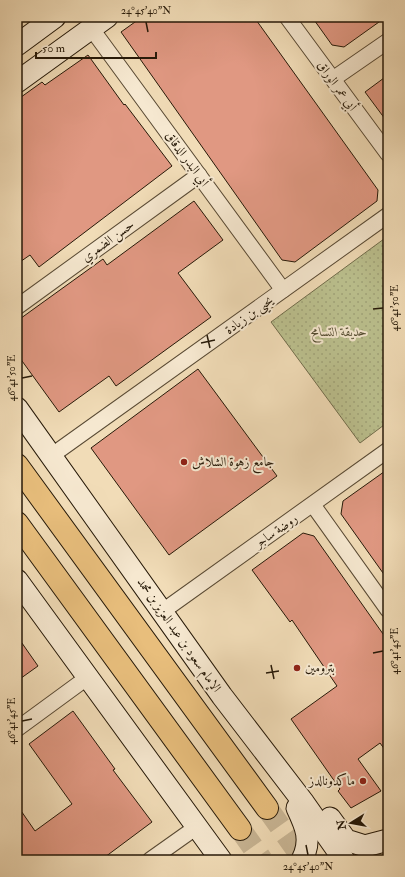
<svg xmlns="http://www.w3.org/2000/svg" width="405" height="877" font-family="'IM FELL Double Pica',Amiri,serif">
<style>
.grass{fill:url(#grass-dots);stroke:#706c4b}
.building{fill:#e09882;stroke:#261908}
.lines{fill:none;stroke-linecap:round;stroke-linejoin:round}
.primary-tunnel{stroke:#c8b594;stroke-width:22;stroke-dasharray:22 11;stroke-linecap:butt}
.street-casing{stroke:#594a34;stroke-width:17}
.secondary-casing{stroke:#261908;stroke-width:23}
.primary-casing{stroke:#261908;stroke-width:24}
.street{stroke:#f6e8d0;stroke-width:15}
.secondary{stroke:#f6e8d0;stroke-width:21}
.primary{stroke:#e8be7c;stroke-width:22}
.ticks{fill:none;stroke:#261908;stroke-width:1.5}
.poi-dot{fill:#8f2418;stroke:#f6e8d0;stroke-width:1.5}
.labels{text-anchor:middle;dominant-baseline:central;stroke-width:4;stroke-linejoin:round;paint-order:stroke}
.street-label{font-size:13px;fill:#261908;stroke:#f6e8d0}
.park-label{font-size:13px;font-style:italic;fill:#534b30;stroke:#f6e8d0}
.poi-label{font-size:13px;fill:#261908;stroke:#f6e8d0;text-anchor:start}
.neatline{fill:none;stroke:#261908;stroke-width:1.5}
.ticks-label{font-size:10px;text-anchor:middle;fill:#261908}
</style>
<defs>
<pattern id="grass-dots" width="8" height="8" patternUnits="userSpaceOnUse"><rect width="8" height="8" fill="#bbc08e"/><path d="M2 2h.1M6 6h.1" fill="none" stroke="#a1a479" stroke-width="1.8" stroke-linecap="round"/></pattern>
</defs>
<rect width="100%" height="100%" fill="#f1dcb7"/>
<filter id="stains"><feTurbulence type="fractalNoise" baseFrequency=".005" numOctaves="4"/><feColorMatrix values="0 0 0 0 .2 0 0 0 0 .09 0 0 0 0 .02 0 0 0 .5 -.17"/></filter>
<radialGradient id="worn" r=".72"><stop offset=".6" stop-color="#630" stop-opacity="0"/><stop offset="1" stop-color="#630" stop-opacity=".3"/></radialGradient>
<path class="grass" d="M388 236V422L360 443 271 322Z"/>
<g class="building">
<path d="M142 17H254L378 190 377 201 295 262 282 260 121 32Z"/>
<path d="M312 17H386L344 47 332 45Z"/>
<path d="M88 55 124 105 125 104 172 166 39 267 30 255 17 264V100L42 82 45 85Z"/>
<path d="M388 75V123L365 92Z"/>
<path d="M194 201 223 240 178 273 211 317 116 386 109 376 59 412 17 354V321L103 259 107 265Z"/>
<path d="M198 369 277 476 169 555 91 448Z"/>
<path d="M388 469V580L341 514 343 501Z"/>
<path d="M303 533 314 536 388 641V754L380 743 358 759 381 791 351 808 338 791 340 789 291 719 337 686 292 620 290 622 252 570Z"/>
<path d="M17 636 38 666 17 681Z"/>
<path d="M73 711 115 769 113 770 152 822 101 860H17V805L35 831 72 804 29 744Z"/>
</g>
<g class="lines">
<g class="primary-tunnel">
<path d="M267 808 304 860"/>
<path d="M240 829 262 860"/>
</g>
<defs>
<g id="street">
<path d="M287 17 388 154"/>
<path d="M91 28 283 290"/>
<path d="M333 79 388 41"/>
<path d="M17 307 199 175"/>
<path d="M51 456 388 215"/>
<path d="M313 505 388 610"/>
<path d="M163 611 388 450"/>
<path d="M17 729 88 677"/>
<path d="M150 860 198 826"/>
</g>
<g id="secondary">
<path d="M17 45 55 17"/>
<path d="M17 82 107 17"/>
<path d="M17 408 222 696 304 803 344 860"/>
<path d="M17 580 221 860"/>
<path d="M297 808C306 827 312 840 302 860"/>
<path d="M330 818 346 840 365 846 388 840"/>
</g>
<g id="primary">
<path d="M17 465 267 808"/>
<path d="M17 523 240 829"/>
</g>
</defs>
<use href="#street" class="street-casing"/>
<use href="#secondary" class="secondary-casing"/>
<use href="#primary" class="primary-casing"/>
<use href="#street" class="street"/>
<use href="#secondary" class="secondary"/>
<use href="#primary" class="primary"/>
</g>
<path class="ticks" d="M146 22 148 32M373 309 383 308M207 335 210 348M201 343 215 340M22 378 32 376M373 653 383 651M271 665 274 679M266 673 279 671M22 721 32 719M306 845 308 855"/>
<g class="poi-dot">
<circle cx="184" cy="462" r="4"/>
<circle cx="297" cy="668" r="4"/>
<circle cx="363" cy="781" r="4"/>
</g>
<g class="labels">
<g class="street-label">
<text transform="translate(337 86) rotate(54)">أبي عمر الوراق</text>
<text transform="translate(187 159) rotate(54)">أبي البدر الدقاق</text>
<text transform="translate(108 241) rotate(-36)">حسن الضمري</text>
<text transform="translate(249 315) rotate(-36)">يحيى بن زيادة</text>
<text transform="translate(276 531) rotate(-35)">روضة ساجر</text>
<text transform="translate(179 635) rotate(55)">الإمام سعود بن عبد العزيز بن محمد</text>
</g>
<g class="park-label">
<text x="339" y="332">حديقة التسامح</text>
</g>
<g class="poi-label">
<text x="192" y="462">جامع زهوة الشلاش</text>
<text x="305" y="668">بترومين</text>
<text x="355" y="781" text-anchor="end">ماكدونالدز</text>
</g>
</g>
<rect width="405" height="877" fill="none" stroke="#f1dcb7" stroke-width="44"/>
<g transform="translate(351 823) rotate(259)" stroke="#f6e8d0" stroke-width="3" paint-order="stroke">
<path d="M0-3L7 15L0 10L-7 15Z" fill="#261908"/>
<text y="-6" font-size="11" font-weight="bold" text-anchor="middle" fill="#261908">N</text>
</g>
<path d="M36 52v6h120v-6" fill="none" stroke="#261908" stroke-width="2"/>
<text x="42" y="52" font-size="12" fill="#261908" stroke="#f6e8d0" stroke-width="3" paint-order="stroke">50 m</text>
<rect x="22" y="22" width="361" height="833" class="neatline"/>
<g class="ticks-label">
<text x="146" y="14">24°45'40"N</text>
<text transform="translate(394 308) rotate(-90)" y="4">46°41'50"E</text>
<text transform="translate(11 378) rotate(-90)" y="4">46°41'50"E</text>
<text transform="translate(394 651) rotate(-90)" y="4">46°41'45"E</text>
<text transform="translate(11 721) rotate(-90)" y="4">46°41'45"E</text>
<text x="308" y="870">24°45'40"N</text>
</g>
<rect width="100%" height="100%" filter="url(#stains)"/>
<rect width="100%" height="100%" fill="url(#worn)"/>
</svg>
